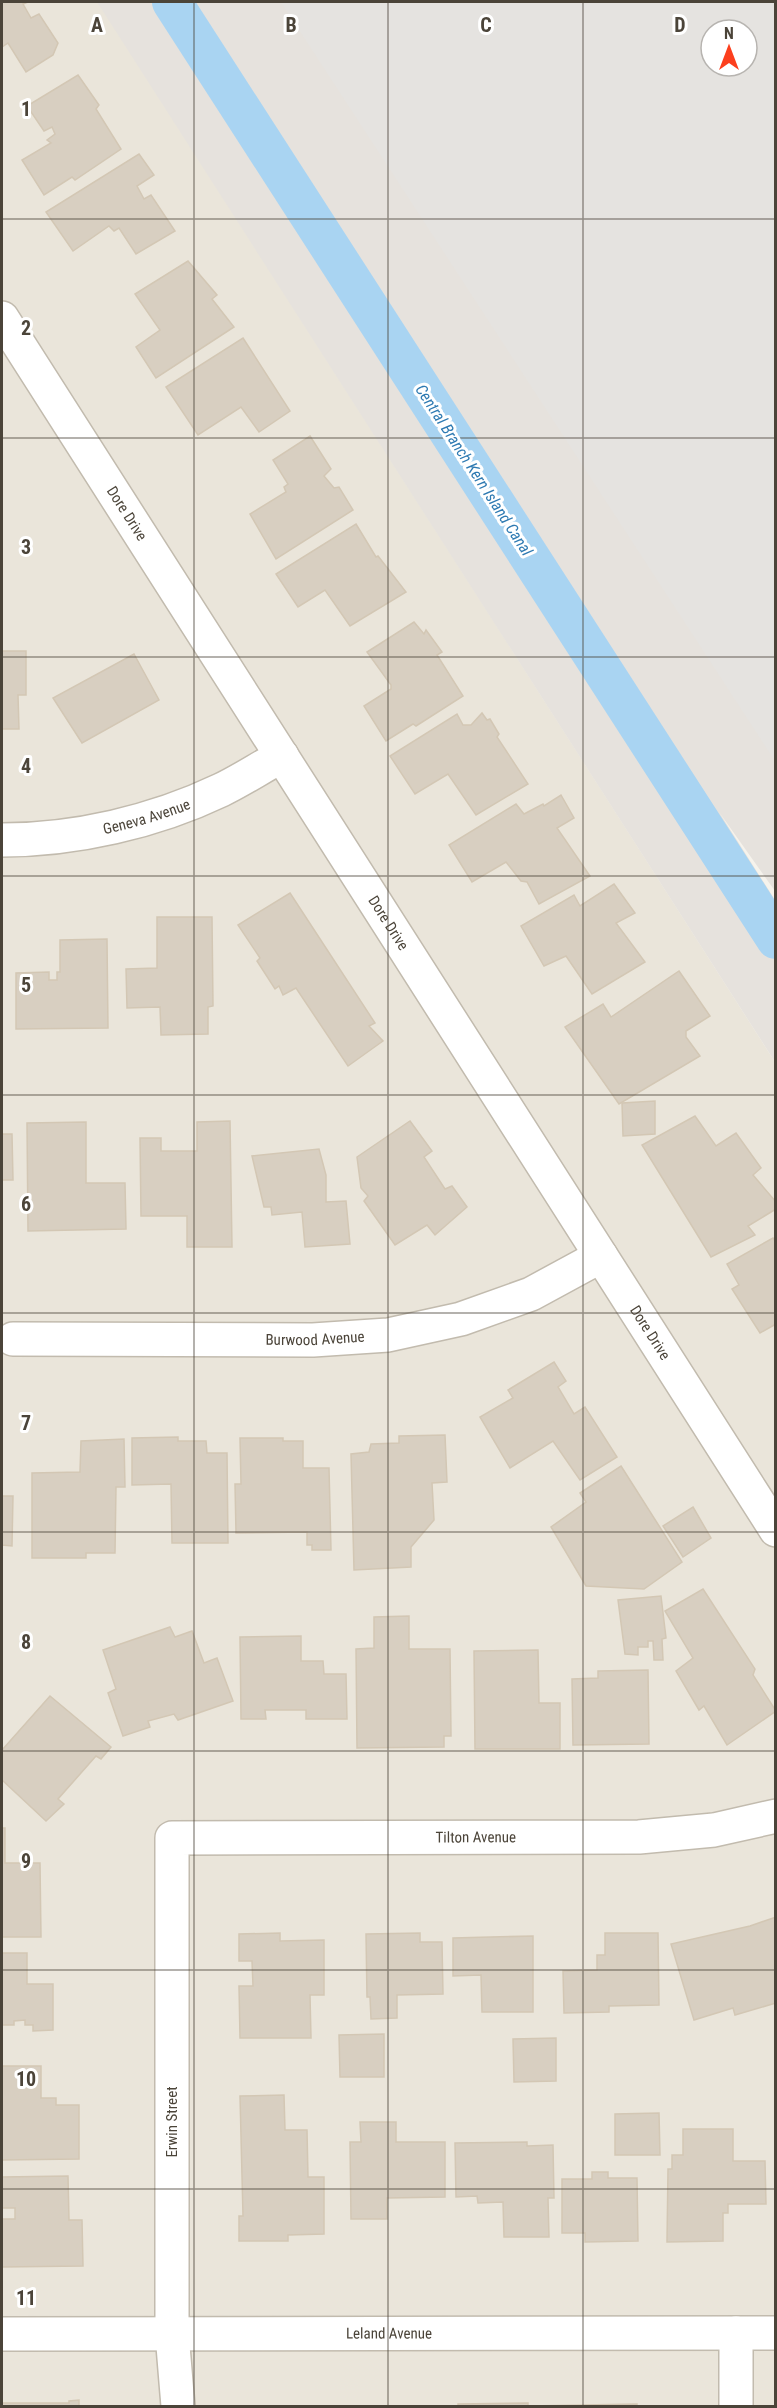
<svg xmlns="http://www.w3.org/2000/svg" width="777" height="2408" font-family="'Roboto Condensed',sans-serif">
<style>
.residential{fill:#eae5da}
.industrial{fill:#e6e2dd;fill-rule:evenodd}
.parking{fill:#e5e3e0;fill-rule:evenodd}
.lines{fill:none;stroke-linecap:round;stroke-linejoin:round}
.canal{stroke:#a9d4f2;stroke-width:40}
.building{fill:#d8cfc1;stroke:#d3c7b4;stroke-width:1.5}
.minor-casing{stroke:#c2bbae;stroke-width:36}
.minor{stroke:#fff;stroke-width:33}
.grid{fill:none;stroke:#4b4439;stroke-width:1.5;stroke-opacity:0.55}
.labels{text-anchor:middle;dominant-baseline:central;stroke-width:6;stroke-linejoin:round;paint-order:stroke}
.street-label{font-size:15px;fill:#4b4439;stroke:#fff}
.water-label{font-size:16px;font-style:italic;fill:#2e7ab2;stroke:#fff}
.grid-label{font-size:20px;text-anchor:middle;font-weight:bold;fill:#4b4439;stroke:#fff;stroke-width:6;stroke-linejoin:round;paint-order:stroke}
</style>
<rect width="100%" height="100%" fill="#f6f3ec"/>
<path class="residential" d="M2 2H98L775 1062 776 2406H2Z"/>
<path class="industrial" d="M97 2H775V891L719 812 775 900V1062ZM711 30H747V66H711Z"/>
<path class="parking" d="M281 2H775V761ZM711 30H747V66H711Z"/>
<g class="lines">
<path class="canal" d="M172 2 776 939"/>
</g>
<g class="building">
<path d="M2 2H28L23 4 31 18 39 14 58 43 53 55 26 72 8 43 2 47Z"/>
<path d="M78 75 99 105 96 109 121 149 75 180 72 177 44 195 22 160 51 143 47 140 55 134 52 127 44 131 27 106Z"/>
<path d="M139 154 154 175 137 186 144 199 151 195 175 231 136 254 119 228 114 231 109 226 73 251 46 212Z"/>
<path d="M188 261 217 295 212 299 234 327 156 378 136 347 160 330 135 294Z"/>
<path d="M243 338 290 411 259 432 241 407 198 435 166 387Z"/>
<path d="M310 436 331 469 324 476 334 488 339 487 353 510 276 559 250 514 286 492 284 487 288 484 273 460Z"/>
<path d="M356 524 376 557 378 556 406 592 350 626 325 590 298 607 276 574Z"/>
<path d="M414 622 424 634 426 630 442 652 437 655 463 696 416 726 413 724 386 741 364 706 391 689V685L367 652Z"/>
<path d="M2 651H26V695H18L19 729H2Z"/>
<path d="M134 654 159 700 82 743 53 698Z"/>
<path d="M482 713 487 720 490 719 499 734 497 737 528 784 476 815 448 774 415 794 390 756 457 714 463 725H471Z"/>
<path d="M561 795 574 818 557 828 590 876 539 904 527 882 521 881 506 862 472 882 449 845 516 804 524 814 543 804 544 806Z"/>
<path d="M614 884 635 913 616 923 645 962 592 994 566 956 544 966 521 926 574 895 580 906Z"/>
<path d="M290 893 375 1023 369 1026 383 1041 348 1066 296 988 283 995 279 986 275 989 257 961 260 958 238 925Z"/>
<path d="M157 917H212L213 1006 208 1007V1034L161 1035 160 1007 127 1008 126 969 157 968Z"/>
<path d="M107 939 108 1028 16 1029V973L49 972V980H57V972H60V940Z"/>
<path d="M679 971 710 1016 686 1031V1037L700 1056 619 1104 565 1027 603 1004 611 1017Z"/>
<path d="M655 1101V1134L623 1136 622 1103Z"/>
<path d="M695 1116 716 1146 736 1133 761 1168 753 1175 776 1202V1209L748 1226 755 1235 711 1257 642 1145Z"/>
<path d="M230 1121 232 1247H187V1216H141L140 1138H161V1151H197V1122Z"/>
<path d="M410 1121 432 1151 424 1157 445 1189 452 1186 467 1207 435 1235 427 1225 395 1245 364 1201 368 1196 361 1188 357 1157Z"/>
<path d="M86 1122V1183H125L126 1229 28 1231 27 1123Z"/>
<path d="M2 1134H12L13 1180H2Z"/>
<path d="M319 1149 326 1175V1202L346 1201 350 1244 305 1247 302 1212 272 1215 271 1207H264L252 1156Z"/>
<path d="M773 1238 776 1242V1324L760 1333 732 1289 739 1285 727 1264Z"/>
<path d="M554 1362 566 1381 558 1387 574 1414 585 1407 617 1457 580 1480 553 1441 510 1468 480 1417 513 1398 508 1390Z"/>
<path d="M445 1435 447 1482 432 1483 434 1520 411 1547V1567L354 1570 351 1454 369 1452 371 1444 399 1443V1436Z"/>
<path d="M178 1437V1441H206L207 1453H227L228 1543H172L171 1484 132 1485V1438Z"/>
<path d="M240 1438H283V1441H303V1468H329L331 1550H312V1545H307V1532L236 1533 235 1484H241Z"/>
<path d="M124 1439 125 1487H116L115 1553H86V1558H32V1473L80 1472 81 1441Z"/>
<path d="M621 1466 682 1562 644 1589 586 1586 551 1527 586 1502 580 1493Z"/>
<path d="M2 1496H13L12 1546 2 1545Z"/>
<path d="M693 1507 711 1538 683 1557 663 1526Z"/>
<path d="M703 1589 755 1669 753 1675 776 1711 727 1745 704 1706 699 1710 676 1671 693 1658 665 1611Z"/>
<path d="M661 1596 666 1638 662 1639 663 1660H654L653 1641H648V1647H638V1655L625 1654 618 1600Z"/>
<path d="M409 1616V1649H450L451 1736H444V1747L357 1748 356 1649 374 1648V1617Z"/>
<path d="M170 1627 175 1637 192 1631 204 1663 217 1658 233 1701 178 1720 174 1714 148 1721 150 1727 123 1736 108 1693 116 1689 103 1650Z"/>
<path d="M301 1636V1661H323L324 1674H346L347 1719H306V1710H265L266 1719H241L240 1637Z"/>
<path d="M538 1650 539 1703H560V1749H475L474 1651Z"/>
<path d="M648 1670 649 1744 573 1745 572 1679 598 1678V1671Z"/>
<path d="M50 1696 111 1747 101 1759 96 1756 58 1799 64 1804 46 1821 2 1780V1750Z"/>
<path d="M2 1828H5V1863H40L41 1937H2Z"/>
<path d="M776 1917V2003L735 2015 733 2008 694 2020 671 1944 750 1926Z"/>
<path d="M280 1933V1941L324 1940V1995H310L311 2038H240L239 1986H253L252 1961H239V1934Z"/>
<path d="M420 1933V1942H442L443 1994 397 1995V2018L371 2019 370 1997H367L366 1934Z"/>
<path d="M605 1933H658L659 2005 609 2006V2012L564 2013 563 1971 597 1970V1955H605Z"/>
<path d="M533 1936V2012H482L481 1975 453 1976V1938Z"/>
<path d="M2 1953H27V1984H53V2030L33 2031V2025H25V2020L14 2021V2025H2Z"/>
<path d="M384 2034V2077H340L339 2035Z"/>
<path d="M556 2038V2081L514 2082 513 2039Z"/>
<path d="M2 2066H41V2098H56V2105H79V2159L2 2160Z"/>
<path d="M284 2095 285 2130H307L308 2177H324V2234L288 2235V2241H239V2216H243L240 2096Z"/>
<path d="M659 2113 660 2155H615V2114Z"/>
<path d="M360 2122H396V2142H445V2197L387 2198V2219H351L350 2142H361Z"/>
<path d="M683 2129H733V2161H765L766 2204H728V2213H723V2241L667 2242 668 2169H672V2155H683Z"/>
<path d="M527 2142V2146L553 2145 554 2198H548L549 2237H504L503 2202 478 2203 477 2196 456 2197 455 2143Z"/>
<path d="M592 2172H608V2178H637L638 2241 585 2242V2233H562V2179H592Z"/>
<path d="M68 2176 69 2220H82L83 2266 2 2267V2219H15V2208H2V2177Z"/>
<path d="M79 2400V2406H2V2403H69V2401Z"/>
<path d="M528 2403V2406L637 2404V2406H458V2404Z"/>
</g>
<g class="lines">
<defs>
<g id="minor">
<path id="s1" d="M2 318 776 1530"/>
<path id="s2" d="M2 840C75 840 154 822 221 790 242 780 261 767 282 756"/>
<path id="s3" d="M13 1339 313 1340 388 1335 461 1319 531 1294 601 1256"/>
<path id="s4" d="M2 2334 776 2333"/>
<path id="s5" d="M178 2406 172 2334V1838L639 1837 714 1830 776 1816"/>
<path d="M736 2406V2333"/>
</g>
</defs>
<use href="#minor" class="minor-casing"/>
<use href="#minor" class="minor"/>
</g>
<path class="grid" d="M194 2V2406M388 2V2406M583 2V2406M2 219H776M2 438H776M2 657H776M2 876H776M2 1095H776M2 1313H776M2 1532H776M2 1751H776M2 1970H776M2 2189H776"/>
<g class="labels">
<g class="street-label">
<text stroke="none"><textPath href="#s1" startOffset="232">Dore Drive</textPath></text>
<text stroke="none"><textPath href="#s2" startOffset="147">Geneva Avenue</textPath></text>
<text stroke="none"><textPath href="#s1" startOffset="718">Dore Drive</textPath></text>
<text stroke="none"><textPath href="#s1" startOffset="1204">Dore Drive</textPath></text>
<text stroke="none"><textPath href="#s3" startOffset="302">Burwood Avenue</textPath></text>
<text stroke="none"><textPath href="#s5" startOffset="872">Tilton Avenue</textPath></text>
<text transform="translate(172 2122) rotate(-90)">Erwin Street</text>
<text stroke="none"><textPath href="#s4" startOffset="387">Leland Avenue</textPath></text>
</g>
<g class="water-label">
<text transform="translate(474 470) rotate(57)">Central Branch Kern Island Canal</text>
</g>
</g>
<g class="grid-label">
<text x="97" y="32">A</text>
<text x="291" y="32">B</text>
<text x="486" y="32">C</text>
<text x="680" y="32">D</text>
<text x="26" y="116">1</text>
<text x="26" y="335">2</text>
<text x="26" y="554">3</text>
<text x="26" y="773">4</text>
<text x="26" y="992">5</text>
<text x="26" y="1211">6</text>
<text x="26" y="1430">7</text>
<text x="26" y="1649">8</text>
<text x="26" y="1868">9</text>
<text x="26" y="2086">10</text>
<text x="26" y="2305">11</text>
</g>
<rect width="777" height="2408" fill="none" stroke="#4b4439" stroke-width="6"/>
<g transform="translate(729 48)"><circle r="28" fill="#ffffff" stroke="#b7b4b0" stroke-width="1.5"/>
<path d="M0-4.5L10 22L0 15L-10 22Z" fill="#fc3f1d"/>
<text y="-9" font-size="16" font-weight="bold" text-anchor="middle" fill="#4b4439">N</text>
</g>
</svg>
